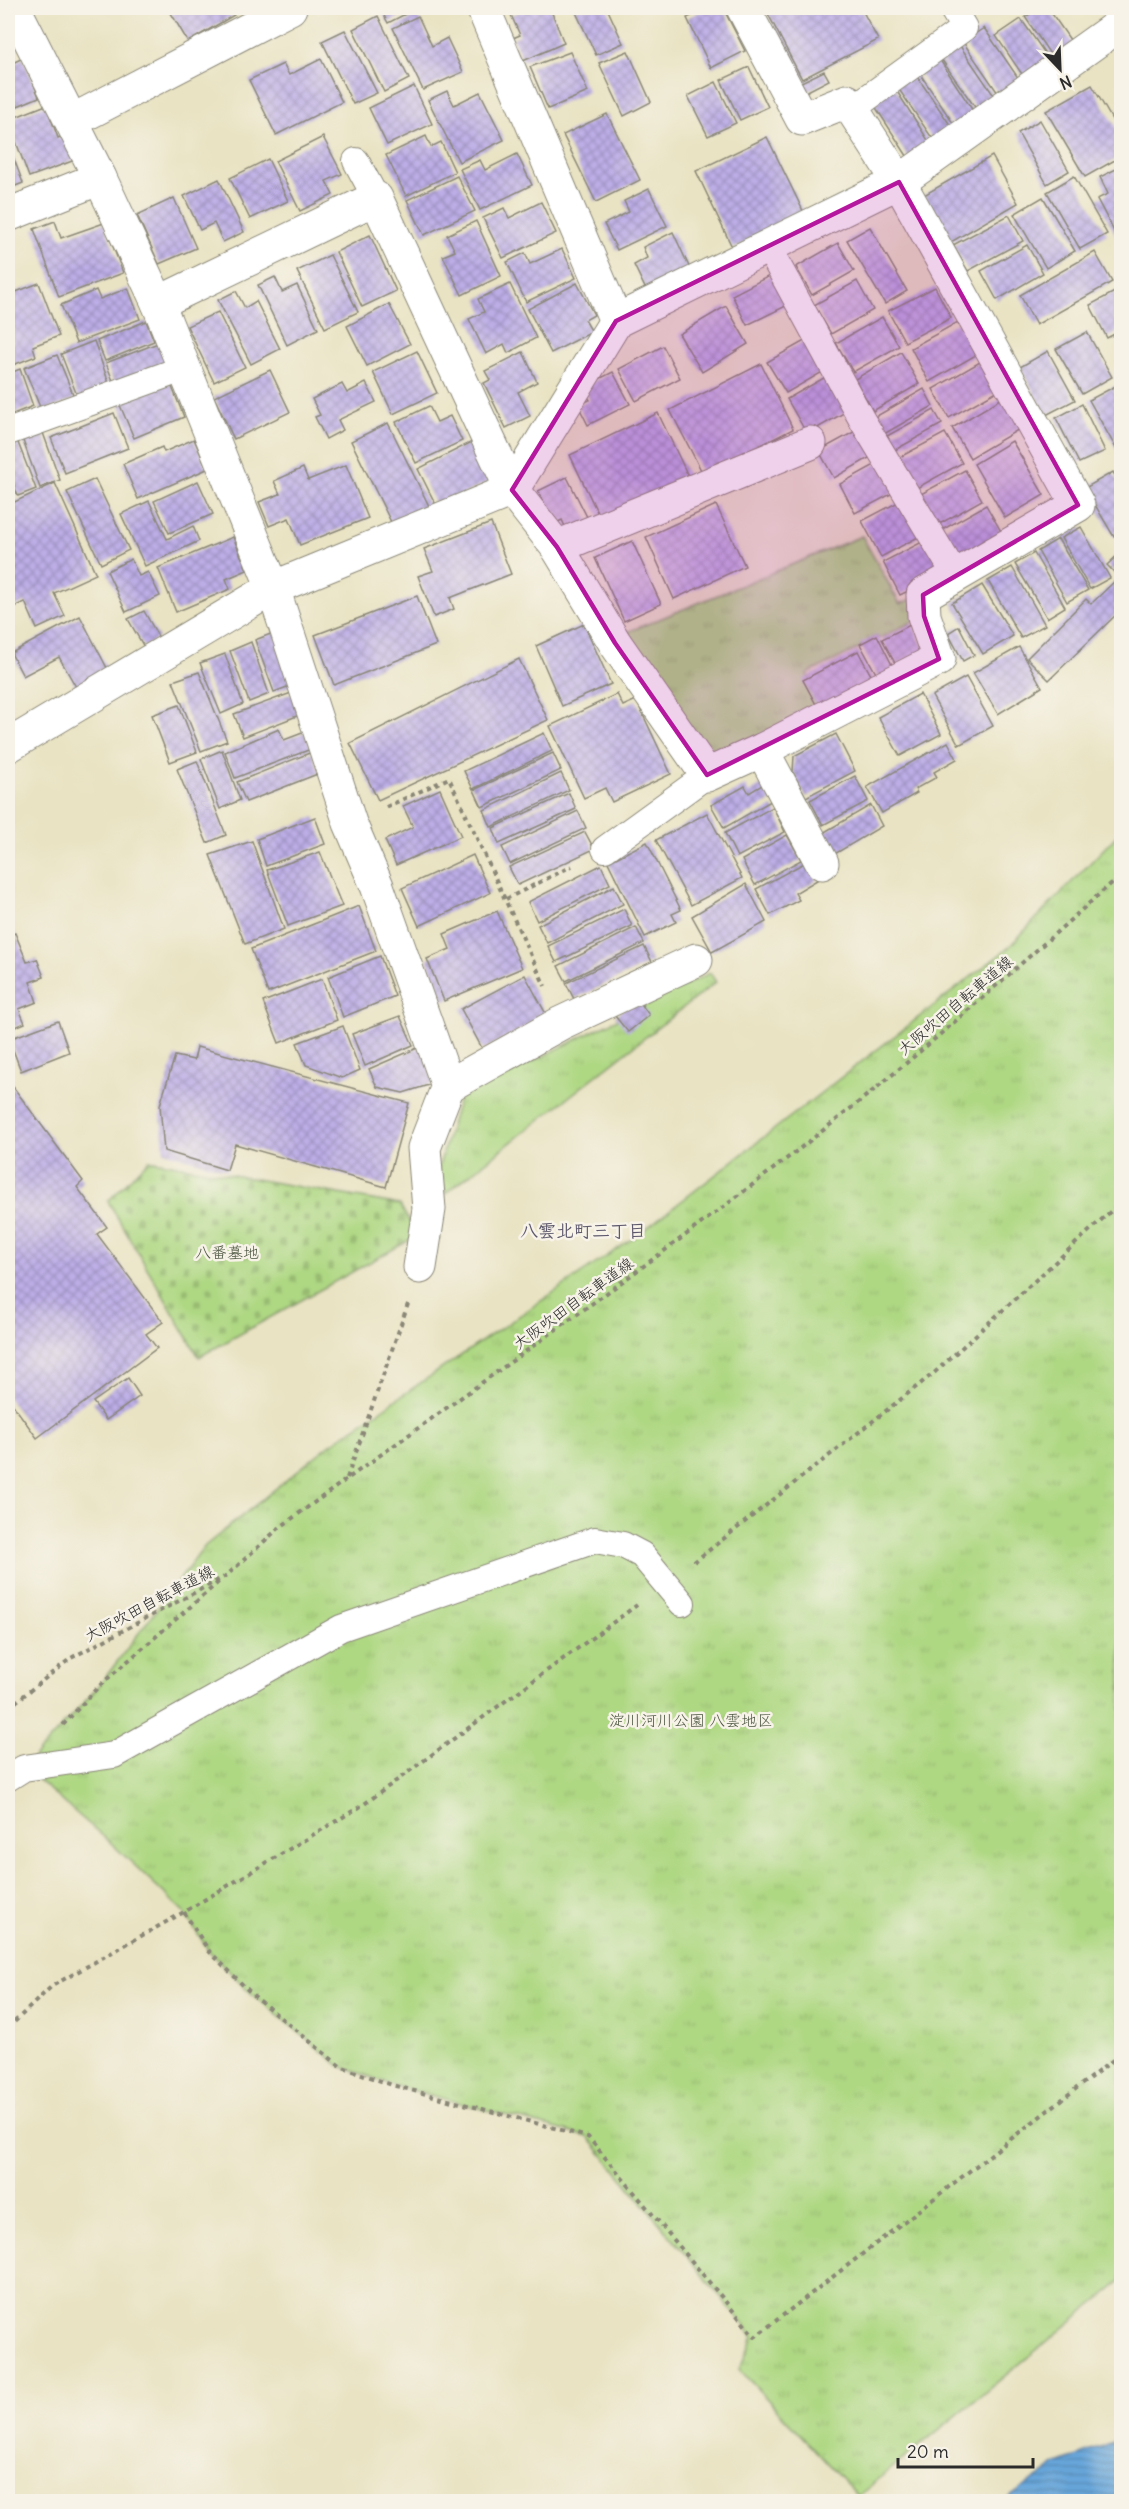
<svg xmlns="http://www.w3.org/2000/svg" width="1129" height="2509" font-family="Delius,'Klee One',sans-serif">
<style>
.grass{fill:url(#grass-tufts);stroke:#6d8257;stroke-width:1.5}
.cemetery{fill:url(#cemetery-stones);stroke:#6d8257;stroke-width:1.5}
.water{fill:url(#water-rules);stroke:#496882;stroke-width:1.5}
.building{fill:url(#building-cross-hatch)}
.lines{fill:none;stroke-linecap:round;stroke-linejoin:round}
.service-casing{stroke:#8a8777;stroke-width:28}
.minor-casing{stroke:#8a8777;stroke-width:35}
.path{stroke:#8a8777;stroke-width:4;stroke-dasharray:4.5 4.5;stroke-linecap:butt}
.service{stroke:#fff;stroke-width:26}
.minor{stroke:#fff;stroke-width:33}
.marked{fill:#b5179e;fill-opacity:0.2;stroke:#b5179e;stroke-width:4.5;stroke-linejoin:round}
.labels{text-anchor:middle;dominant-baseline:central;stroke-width:5;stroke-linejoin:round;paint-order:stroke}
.street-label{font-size:16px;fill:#2b2b2b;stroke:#f7f3e8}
.park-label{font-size:16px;fill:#4c5641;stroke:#f7f3e8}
.neighbourhood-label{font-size:18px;font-weight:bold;fill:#5e596d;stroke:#f7f3e8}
</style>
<defs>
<pattern id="grass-tufts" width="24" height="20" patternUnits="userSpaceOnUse" patternTransform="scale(1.5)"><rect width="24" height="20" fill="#afd883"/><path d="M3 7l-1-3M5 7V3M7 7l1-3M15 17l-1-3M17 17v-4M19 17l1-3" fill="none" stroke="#97ba71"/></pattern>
<pattern id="cemetery-stones" width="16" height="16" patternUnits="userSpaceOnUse" patternTransform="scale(1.5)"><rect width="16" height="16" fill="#afd883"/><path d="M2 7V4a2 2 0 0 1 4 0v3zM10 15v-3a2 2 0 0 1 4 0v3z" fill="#97ba71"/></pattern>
<pattern id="water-rules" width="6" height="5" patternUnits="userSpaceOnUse" patternTransform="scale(1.5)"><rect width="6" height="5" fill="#67a6da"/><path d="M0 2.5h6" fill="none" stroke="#5587b1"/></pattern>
<pattern id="building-cross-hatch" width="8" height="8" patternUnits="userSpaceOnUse" patternTransform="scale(1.5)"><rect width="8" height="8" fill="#bdaee7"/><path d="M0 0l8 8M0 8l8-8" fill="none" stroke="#9a8ebb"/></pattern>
</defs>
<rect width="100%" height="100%" fill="#f7f3e8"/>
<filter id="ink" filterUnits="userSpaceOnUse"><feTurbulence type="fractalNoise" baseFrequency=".0167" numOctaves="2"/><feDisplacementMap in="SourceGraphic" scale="12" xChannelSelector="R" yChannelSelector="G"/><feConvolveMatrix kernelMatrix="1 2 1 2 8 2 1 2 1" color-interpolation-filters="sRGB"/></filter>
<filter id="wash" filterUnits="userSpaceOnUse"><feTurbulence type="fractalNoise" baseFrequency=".008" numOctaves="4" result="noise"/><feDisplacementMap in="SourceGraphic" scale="24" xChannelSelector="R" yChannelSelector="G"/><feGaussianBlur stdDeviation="1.35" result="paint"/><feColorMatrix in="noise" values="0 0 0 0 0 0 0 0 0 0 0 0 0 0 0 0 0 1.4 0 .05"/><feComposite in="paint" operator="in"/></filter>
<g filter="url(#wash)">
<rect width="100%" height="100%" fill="#e9e3c3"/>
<g class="grass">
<path d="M862 536 900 604 923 595 924 616 807 674 824 716 708 756 625 633Z"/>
<path d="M1121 831V2281L858 2496 739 2369 754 2337 588 2137 392 2085 340 2066 254 1996 209 1951 184 1912 111 1843 24 1768 98 1687 205 1546 328 1446 635 1237 1007 949Z"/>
<path d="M710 973 716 982 446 1193 437 1173 459 1098Z"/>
</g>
<path class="cemetery" d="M149 1160 400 1205 417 1236 199 1357 108 1201Z"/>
<path class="water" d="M1121 2438V2501H1004L1056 2465Z"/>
<g id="blocks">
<g class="building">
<path d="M168 8H230L234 15 188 42Z"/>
<path d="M380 8H417L388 23Z"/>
<path d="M529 8H550L564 43 523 61 513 38 520 35 511 15Z"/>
<path d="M574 8H607L623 43 596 55Z"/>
<path d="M708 8H723L745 51 711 68 687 18Z"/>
<path d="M765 8H861L878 40 802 79Z"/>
<path d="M1040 8H1048L1075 47 1054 60 1025 17Z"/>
<path d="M378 16 409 79 384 92 353 29Z"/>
<path d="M418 16 432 46 447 38 463 72 423 90 393 28Z"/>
<path d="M1021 19 1051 62 1026 80 996 36Z"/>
<path d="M984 28 1023 85 1002 99 963 42Z"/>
<path d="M345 30 377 93 353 104 322 41Z"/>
<path d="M958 43 997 100 979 113 939 56Z"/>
<path d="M628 51 651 102 624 116 599 63Z"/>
<path d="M570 52 588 92 548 109 530 67Z"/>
<path d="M938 57 977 117 957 129 918 71Z"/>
<path d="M23 58 39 97 8 110V65Z"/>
<path d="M321 59 342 102 276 135 249 80 283 64 289 75Z"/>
<path d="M749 67 768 107 740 120 721 80Z"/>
<path d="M824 71 829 80 798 96 793 86Z"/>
<path d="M914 72 953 129 934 141 896 85Z"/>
<path d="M716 82 736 123 708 136 688 96Z"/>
<path d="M893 85 931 145 909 159 871 100Z"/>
<path d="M1092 85 1122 137V156L1085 177 1046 111Z"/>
<path d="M414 86 432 124 387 145 369 108Z"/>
<path d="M447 91 454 105 480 92 504 140 459 162 428 100Z"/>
<path d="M46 105 58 138 65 135 75 160 29 177 8 120Z"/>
<path d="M607 114 640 180 596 202 563 135Z"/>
<path d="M1040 120 1069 171 1047 184 1018 133Z"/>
<path d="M426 136 431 147 441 142 455 172 406 196 386 155Z"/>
<path d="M323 137 342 174 326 181 333 195 300 211 275 161Z"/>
<path d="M767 137 805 215 733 249 696 171Z"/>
<path d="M8 143 23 183 8 189Z"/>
<path d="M517 154 532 185 480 210 460 169 480 160 485 170Z"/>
<path d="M992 156 1018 203 951 242 924 195Z"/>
<path d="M268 159 288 201 250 219 230 178Z"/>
<path d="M1122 166V237L1118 239 1097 199 1108 194 1100 177Z"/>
<path d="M457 176 475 211 424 235 407 200Z"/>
<path d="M1074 176 1107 234 1080 249 1047 192Z"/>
<path d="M219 179 244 232 223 242 214 223 200 230 184 196Z"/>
<path d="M649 189 667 226 617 250 604 224 629 212 624 201Z"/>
<path d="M1043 197 1075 251 1046 268 1014 214Z"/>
<path d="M174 198 196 248 159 264 137 215Z"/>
<path d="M541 202 556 233 503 258 483 218 504 208 509 218Z"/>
<path d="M1009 215 1023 241 968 271 953 245Z"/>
<path d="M55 221 61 238 104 223 123 273 59 297 34 229Z"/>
<path d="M476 221 501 276 462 295 443 256 455 251 447 235Z"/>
<path d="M870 227 907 291 885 304 847 240Z"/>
<path d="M673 232 691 271 647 292 634 265 647 258 643 247Z"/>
<path d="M370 235 396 291 362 307 336 252Z"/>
<path d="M838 243 854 271 812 295 796 267Z"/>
<path d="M1027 245 1043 273 997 300 981 271Z"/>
<path d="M562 249 576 278 526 302 507 262 525 253 530 264Z"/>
<path d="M1095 252 1112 282 1036 325 1020 295Z"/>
<path d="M330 255 358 312 325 328 297 271Z"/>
<path d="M773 274 788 305 747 325 732 295Z"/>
<path d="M275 277 282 292 297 285 318 329 287 345 258 285Z"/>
<path d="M857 281 873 310 831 334 814 305Z"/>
<path d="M39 283 59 336 33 346 36 356 8 367V295Z"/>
<path d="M577 283 594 315 585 320 592 332 551 353 528 309Z"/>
<path d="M510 284 536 338 508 353 504 344 486 354 469 319 484 312 478 299Z"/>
<path d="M935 287 951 318 905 342 888 311Z"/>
<path d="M128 288 140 319 76 343 61 305 96 290 100 299Z"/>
<path d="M1122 288V330L1107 338 1090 305Z"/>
<path d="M236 291 245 308 256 301 280 349 251 364 218 300Z"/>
<path d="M389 304 410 344 367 366 347 326Z"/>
<path d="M726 306 748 344 702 372 679 334Z"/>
<path d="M218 312 245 367 214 382 187 326Z"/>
<path d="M882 317 899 346 853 372 836 343Z"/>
<path d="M146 321 154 341 105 361 97 341Z"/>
<path d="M958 322 976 355 929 382 911 348Z"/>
<path d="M1087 332 1112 377 1082 394 1056 349Z"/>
<path d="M808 339 826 370 786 393 767 362Z"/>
<path d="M94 341 110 386 78 398 61 354Z"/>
<path d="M158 343 167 366 115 386 106 363Z"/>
<path d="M663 346 680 378 636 401 619 369Z"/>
<path d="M417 351 437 393 393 414 373 372Z"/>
<path d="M1048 351 1075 400 1046 415 1020 367Z"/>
<path d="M523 352 537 382 518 392 530 416 506 428 484 383 490 380 485 371Z"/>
<path d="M901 352 919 384 873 411 855 379Z"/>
<path d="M57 355 75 399 42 412 24 368Z"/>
<path d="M980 362 997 391 949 418 933 389Z"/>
<path d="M761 364 793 429 703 474 670 410Z"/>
<path d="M20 369 33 406 8 416V374Z"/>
<path d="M270 370 290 412 234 439 214 397Z"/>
<path d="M613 372 630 404 588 425 578 405 590 400 583 387Z"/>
<path d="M829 375 849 410 807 434 787 399Z"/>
<path d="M170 382 184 417 134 438 119 403Z"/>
<path d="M366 383 376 402 338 420 343 430 326 439 315 417 320 415 312 399 342 384 347 393Z"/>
<path d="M1121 383 1122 447 1117 450 1089 400Z"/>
<path d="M924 389 933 406 884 434 875 417Z"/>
<path d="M1004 397 1023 427 970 458 952 428Z"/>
<path d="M1082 404 1105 451 1079 463 1056 418Z"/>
<path d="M429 406 437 422 450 416 462 441 416 463 396 422Z"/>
<path d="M934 410 942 424 895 450 887 436Z"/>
<path d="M114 413 128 448 65 473 51 438Z"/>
<path d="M658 413 689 478 601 520 570 455Z"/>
<path d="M388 423 429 506 392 524 351 441Z"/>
<path d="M861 428 876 454 834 478 819 451Z"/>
<path d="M42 430 60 480 40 488 22 438Z"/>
<path d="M945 433 962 463 915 489 898 458Z"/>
<path d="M194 439 207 469 138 499 123 464 162 447 164 452Z"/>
<path d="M17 440 36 489 18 496 8 471V443Z"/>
<path d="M1012 441 1044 495 1005 518 974 464Z"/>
<path d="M472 442 490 481 437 507 418 469Z"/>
<path d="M880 462 895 492 855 513 840 484Z"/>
<path d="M346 465 368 518 300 545 289 518 269 526 259 502 280 494 274 481 303 468 308 480Z"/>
<path d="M965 470 982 500 936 526 919 495Z"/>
<path d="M1113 472 1122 487V532L1114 537 1085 488Z"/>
<path d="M567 477 591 525 569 535 562 520 554 524 538 491Z"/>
<path d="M95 479 129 550 101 564 67 492Z"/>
<path d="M198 481 213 514 169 533 154 501Z"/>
<path d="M55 483 96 574 54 593 65 616 37 629 25 602 8 610V505Z"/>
<path d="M904 499 922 535 881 557 862 521Z"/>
<path d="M149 501 167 539 193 526 199 541 145 566 121 514Z"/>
<path d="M716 505 745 566 674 599 646 537Z"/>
<path d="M986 505 1003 535 956 560 940 531Z"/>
<path d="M491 523 511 574 450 598 454 609 434 617 418 576 433 571 424 549Z"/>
<path d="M1081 527 1110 578 1090 589 1061 538Z"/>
<path d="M233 537 247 570 226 579 230 589 176 612 158 568Z"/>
<path d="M928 539 946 572 900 595 883 562Z"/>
<path d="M1058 539 1088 590 1067 602 1038 551Z"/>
<path d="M632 541 661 604 624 621 595 558Z"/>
<path d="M1122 551V609L1049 680 1027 658 1086 599 1091 604 1119 577 1107 565Z"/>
<path d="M1034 553 1065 607 1047 618 1015 564Z"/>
<path d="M131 559 139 576 148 572 160 596 126 612 107 571Z"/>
<path d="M1012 567 1045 625 1021 638 988 581Z"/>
<path d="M982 585 1013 636 983 654 952 603Z"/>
<path d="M417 596 436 645 334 685 315 635Z"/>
<path d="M144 611 159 638 144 647 128 619Z"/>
<path d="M80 616 108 670 76 687 59 657 23 676 11 653Z"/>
<path d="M584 624 611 684 562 706 536 646Z"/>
<path d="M912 624 925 650 896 665 882 639Z"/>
<path d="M959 626 974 655 963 661 948 633Z"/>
<path d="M276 632 295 684 274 692 255 640Z"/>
<path d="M877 635 894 669 878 677 860 644Z"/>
<path d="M251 642 269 694 249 702 230 651Z"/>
<path d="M1019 647 1042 687 998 714 973 673Z"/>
<path d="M858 651 874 681 819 710 803 680Z"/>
<path d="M225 654 243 704 221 714 200 663Z"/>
<path d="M519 659 548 720 378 800 350 743Z"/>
<path d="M199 672 227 741 201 751 173 681Z"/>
<path d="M966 677 993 726 959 745 932 696Z"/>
<path d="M294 692 302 714 243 737 234 714Z"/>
<path d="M617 694 623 706 636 700 671 774 612 802 605 788 584 798 550 726Z"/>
<path d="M920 694 941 734 900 756 878 717Z"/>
<path d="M179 705 197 752 170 762 152 715Z"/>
<path d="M8 713 14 724 8 728Z"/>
<path d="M279 729 284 740 305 732 311 749 235 778 225 752Z"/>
<path d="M544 733 552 751 473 789 464 771Z"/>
<path d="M836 734 855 771 806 797 793 772 794 756Z"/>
<path d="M948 742 957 759 934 772 937 777 915 789 917 793 882 813 867 787Z"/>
<path d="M222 750 240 800 220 809 201 759Z"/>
<path d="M312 752 320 773 246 802 237 782Z"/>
<path d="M553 753 561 770 482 807 474 790Z"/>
<path d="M197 761 226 835 207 843 177 769Z"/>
<path d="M561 773 569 790 491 827 484 810Z"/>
<path d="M855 776 868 801 823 825 810 800Z"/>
<path d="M762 785 771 801 724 828 711 805 745 786 749 793Z"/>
<path d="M440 789 461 836 396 865 385 840 413 827 403 806Z"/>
<path d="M569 793 576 809 499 844 493 828Z"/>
<path d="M871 805 882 826 833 855 821 834Z"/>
<path d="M773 807 785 832 737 857 725 833Z"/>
<path d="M578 811 586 828 510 864 502 847Z"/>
<path d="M707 813 742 878 691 905 656 840Z"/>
<path d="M315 817 325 844 266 866 257 839Z"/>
<path d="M585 832 594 849 518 885 509 867Z"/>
<path d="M787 835 801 860 755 885 742 860Z"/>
<path d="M252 841 284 929 245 944 210 855Z"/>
<path d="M647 842 681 910 672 914 676 922 645 937 608 862Z"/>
<path d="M320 852 342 906 288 926 267 870Z"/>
<path d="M473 855 490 893 419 926 402 888Z"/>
<path d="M806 862 817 880 795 893 799 900 770 915 756 889Z"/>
<path d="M601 865 610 884 537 921 528 902Z"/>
<path d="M746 884 766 922 712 952 692 916Z"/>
<path d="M614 886 623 904 547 943 538 925Z"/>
<path d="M359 906 376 951 268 993 251 949Z"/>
<path d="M624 909 632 926 556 962 548 946Z"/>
<path d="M497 911 522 968 444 1001 427 959 450 949 444 934Z"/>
<path d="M636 927 644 943 566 981 558 966Z"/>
<path d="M15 933 27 962 37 959 44 977 30 982 37 1002 19 1009 25 1023 8 1030V936Z"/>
<path d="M644 946 652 962 574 999 566 983Z"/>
<path d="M380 956 395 996 343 1017 328 977Z"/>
<path d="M525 975 547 1016 483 1050 461 1009Z"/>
<path d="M322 979 337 1020 279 1043 263 1002Z"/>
<path d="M637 998 649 1015 628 1032 615 1016Z"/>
<path d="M400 1016 413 1045 365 1066 352 1034Z"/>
<path d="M58 1021 69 1052 21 1071 9 1039Z"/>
<path d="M343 1026 360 1070 342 1078 306 1065 297 1043Z"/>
<path d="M422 1046 435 1083 403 1093 377 1087 369 1069Z"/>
<path d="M197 1047 409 1103 386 1187 235 1144 227 1170 164 1151 160 1105 175 1056 194 1060Z"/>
<path d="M8 1080 83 1181 77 1187 107 1227 97 1234 163 1322 146 1334 157 1348 37 1438 8 1398Z"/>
<path d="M128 1378 140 1396 106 1420 93 1402Z"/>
</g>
</g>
</g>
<g filter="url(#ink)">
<use href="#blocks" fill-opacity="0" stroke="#8a8777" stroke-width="1.5"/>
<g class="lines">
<defs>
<g id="service">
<path d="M852 109 964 28 952 8"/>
<path d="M356 161 376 198"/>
<path d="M768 247 862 420 956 576"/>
<path d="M8 432 185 368"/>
<path d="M605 849 707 775"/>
<path d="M8 1778 24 1768 114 1755 341 1628 595 1540 623 1545 642 1555 682 1603"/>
</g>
<g id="minor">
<path d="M14 8 100 178 158 303 273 588 350 823 377 886 448 1086 424 1148 429 1209 420 1267"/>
<path d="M483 8 616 321"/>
<path d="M72 121 290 8"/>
<path d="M8 215 100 178"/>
<path d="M158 303 376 198 512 490 557 547 615 643 707 775 762 750 939 659 924 616 923 595 1078 505 899 182 852 109 847 101 802 119 743 8"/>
<path d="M557 547 810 443"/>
<path d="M8 746 273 588 512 490 616 321 899 182 1122 23"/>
<path d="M762 750 822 863"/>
<path d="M448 1086 561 1023 696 960"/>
</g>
</defs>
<use href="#service" class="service-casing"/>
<use href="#minor" class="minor-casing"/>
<g class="path">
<path d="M386 807 449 778 545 986"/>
<path d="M506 899 572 866"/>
<path d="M347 1478 408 1304"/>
<path d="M694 1562 934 1373 1122 1201"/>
<path d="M8 1708 71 1658 226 1576 279 1528C479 1383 683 1244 875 1089 959 1020 1040 947 1122 874"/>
<path d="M63 1725 98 1687 221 1580"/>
<path d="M184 1912 209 1951 254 1996 340 2066 392 2085 588 2137 755 2337 1122 2053"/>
<path d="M8 2028 52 1986 184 1912 363 1805 637 1605"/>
</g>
<use href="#service" class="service"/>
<use href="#minor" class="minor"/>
</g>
</g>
<path class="marked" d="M899 182 1078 505 923 595 924 616 939 659 707 775 615 643 557 547 512 490 616 321Z"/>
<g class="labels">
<g class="street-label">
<text transform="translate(955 1005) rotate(-40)">大阪吹田自転車道線</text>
<text transform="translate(573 1303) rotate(-36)">大阪吹田自転車道線</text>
<text transform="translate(149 1603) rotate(-28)">大阪吹田自転車道線</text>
</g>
<g class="park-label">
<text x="227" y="1252">八番墓地</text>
<text x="691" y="1720">淀川河川公園 八雲地区</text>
</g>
<g class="neighbourhood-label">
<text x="583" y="1230">八雲北町三丁目</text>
</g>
</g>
<rect width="1129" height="2509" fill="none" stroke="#f7f3e8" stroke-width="30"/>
<g transform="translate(1060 69) rotate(157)" stroke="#f7f3e8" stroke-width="4.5" paint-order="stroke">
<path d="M0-4.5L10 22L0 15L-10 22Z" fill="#2b2b2b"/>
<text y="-9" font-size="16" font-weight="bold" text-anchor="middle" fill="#2b2b2b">N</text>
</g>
<path d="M898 2458v9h135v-9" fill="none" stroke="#2b2b2b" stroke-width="3"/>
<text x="907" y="2458" font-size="18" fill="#2b2b2b" stroke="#f7f3e8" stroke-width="4.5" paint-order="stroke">20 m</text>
</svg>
